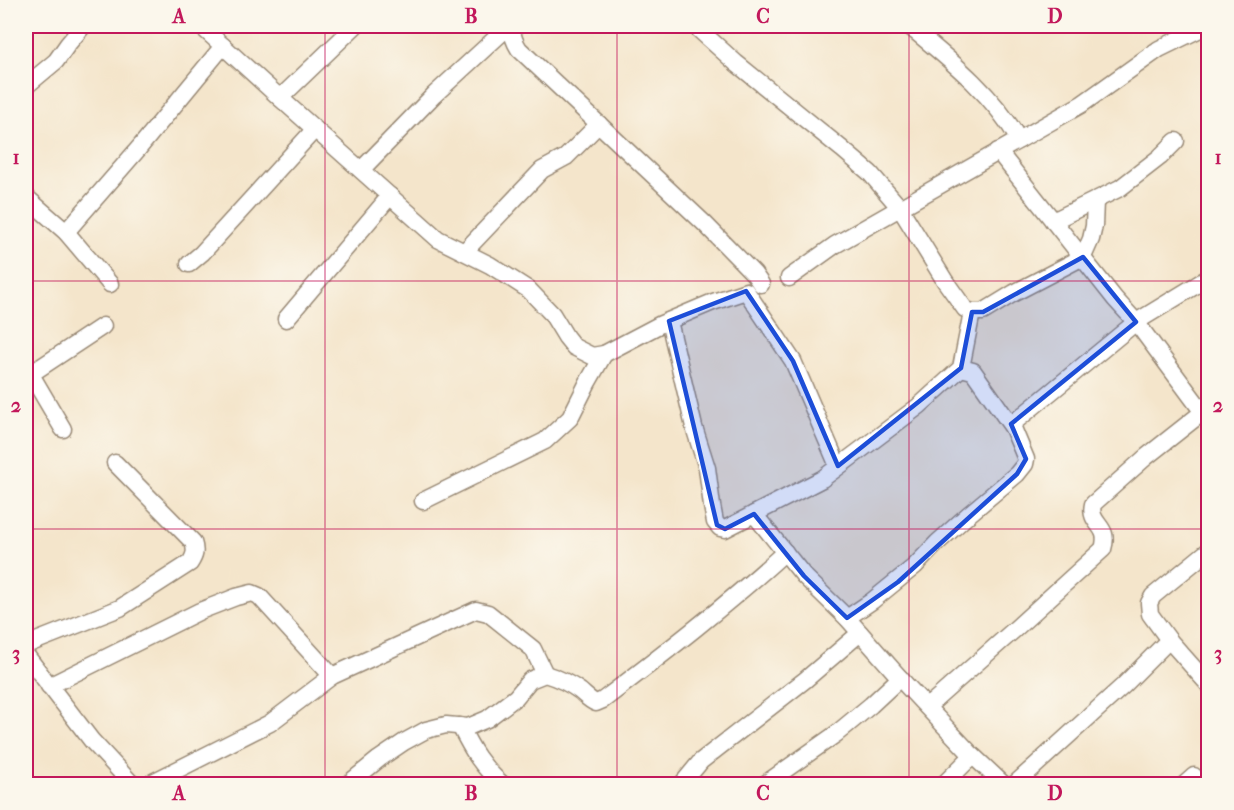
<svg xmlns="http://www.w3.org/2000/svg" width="1234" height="810" font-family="'IM FELL French Canon',serif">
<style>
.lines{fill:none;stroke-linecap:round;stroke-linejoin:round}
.minor-casing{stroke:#988874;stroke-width:19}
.minor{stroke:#fff;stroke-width:16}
.marked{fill:#1d4ed8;fill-opacity:0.2;stroke:#1d4ed8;stroke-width:4.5;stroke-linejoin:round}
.grid{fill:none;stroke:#c2185b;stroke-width:1.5;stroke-opacity:0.55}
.neatline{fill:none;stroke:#c2185b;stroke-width:2}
.grid-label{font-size:20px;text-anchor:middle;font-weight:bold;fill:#c2185b}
</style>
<rect width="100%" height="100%" fill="#fbf7ec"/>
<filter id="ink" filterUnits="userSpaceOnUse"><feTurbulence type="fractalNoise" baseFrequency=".0167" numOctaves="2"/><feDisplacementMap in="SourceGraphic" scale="12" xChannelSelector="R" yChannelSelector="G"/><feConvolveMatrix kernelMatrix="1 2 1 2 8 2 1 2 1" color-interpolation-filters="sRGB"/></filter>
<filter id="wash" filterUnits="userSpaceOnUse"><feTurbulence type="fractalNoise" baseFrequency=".008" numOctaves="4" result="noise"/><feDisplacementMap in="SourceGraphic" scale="24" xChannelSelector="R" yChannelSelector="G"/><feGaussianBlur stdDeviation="1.35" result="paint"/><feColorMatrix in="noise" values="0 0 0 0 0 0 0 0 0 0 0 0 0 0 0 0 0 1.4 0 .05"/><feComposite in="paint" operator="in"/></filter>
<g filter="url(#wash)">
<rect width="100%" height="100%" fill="#f4e5cb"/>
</g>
<g filter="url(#ink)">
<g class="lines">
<defs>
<g id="minor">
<path d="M201 26 280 98 438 239 490 265 529 290 552 314 566 337 574 347 592 356 604 354 661 324 713 302 746 291 793 361 838 466"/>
<path d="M513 26C511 34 514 41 519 49L705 224 754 274 761 284"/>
<path d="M695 26 736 63 842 149 870 173 900 208 945 281 965 309 972 312H983L1014 293 1083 257 1091 239 1094 226 1095 201"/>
<path d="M909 26C950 60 992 93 1019 140"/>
<path d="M26 86 56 61 68 44 83 26"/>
<path d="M280 98 355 26"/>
<path d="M998 151 1115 299 1136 322 1208 419"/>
<path d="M361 170 434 95 509 26"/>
<path d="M26 197 66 232 110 284"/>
<path d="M1053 221 1120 188 1160 157 1176 141"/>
<path d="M66 232 139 148 223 46"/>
<path d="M465 251 542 170 566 157 599 124"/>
<path d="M189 264 202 253 315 129"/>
<path d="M789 278 835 245 1082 104 1159 49 1206 26"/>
<path d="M286 319 390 196"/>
<path d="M669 321 694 427 707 468 712 506 715 522 720 528 725 529 822 479 919 406 961 368 972 312"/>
<path d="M26 366 63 429"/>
<path d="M961 368 973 371 1013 428"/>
<path d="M26 377 103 326"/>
<path d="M423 501 545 441 570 418 588 382 604 354"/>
<path d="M754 514 804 576 847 618 907 686 970 753 1003 784"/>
<path d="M1208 551 1153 596 1149 603 1150 614 1169 640 1208 684"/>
<path d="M847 618 872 601 915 566 937 543 968 515 1017 474 1025 464 1026 459 1013 428V423L1017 420 1136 322 1208 278"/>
<path d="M26 645 120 608 190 563C195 555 196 551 193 542L115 463"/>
<path d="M26 655 92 741 132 784"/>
<path d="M49 686 200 611 236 597 252 593 259 596 332 676"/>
<path d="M927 707 1014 630 1103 549C1111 524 1088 526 1093 504L1146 457 1203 412"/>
<path d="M460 726C472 750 482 767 502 784"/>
<path d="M149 784 270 723 332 676 476 610 488 613 533 649 545 674"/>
<path d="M348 784 379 759 404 742 426 730 446 725 468 727 487 719 516 697 530 680 545 674C558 678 569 683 580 691 586 696 589 700 596 703L603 700C665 653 727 605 785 552"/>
<path d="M682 784 701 761 805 680 860 633"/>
<path d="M765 784 836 734 871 705 900 678"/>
<path d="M944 784 972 756"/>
<path d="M1015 784 1123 686 1169 640"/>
<path d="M1185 784 1194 776"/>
</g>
</defs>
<use href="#minor" class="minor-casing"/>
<use href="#minor" class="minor"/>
</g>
</g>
<path class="marked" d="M1083 257 1136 322 1011 424 1026 459 1017 474 898 582 847 618 804 576 754 514 725 529 717 525 669 321 746 291 793 361 838 466 961 368 972 312H983Z"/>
<path class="grid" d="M325 26V784M617 26V784M909 26V784M26 281H1208M26 529H1208"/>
<rect width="1234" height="810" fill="none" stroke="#fbf7ec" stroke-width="66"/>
<rect x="33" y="33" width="1168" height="744" class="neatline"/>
<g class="grid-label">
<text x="179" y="23">A</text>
<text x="471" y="23">B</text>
<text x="763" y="23">C</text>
<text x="1055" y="23">D</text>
<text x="16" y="164">1</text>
<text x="1218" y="164">1</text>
<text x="16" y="412">2</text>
<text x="1218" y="412">2</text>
<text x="16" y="660">3</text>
<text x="1218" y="660">3</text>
<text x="179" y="800">A</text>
<text x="471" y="800">B</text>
<text x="763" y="800">C</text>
<text x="1055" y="800">D</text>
</g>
</svg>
